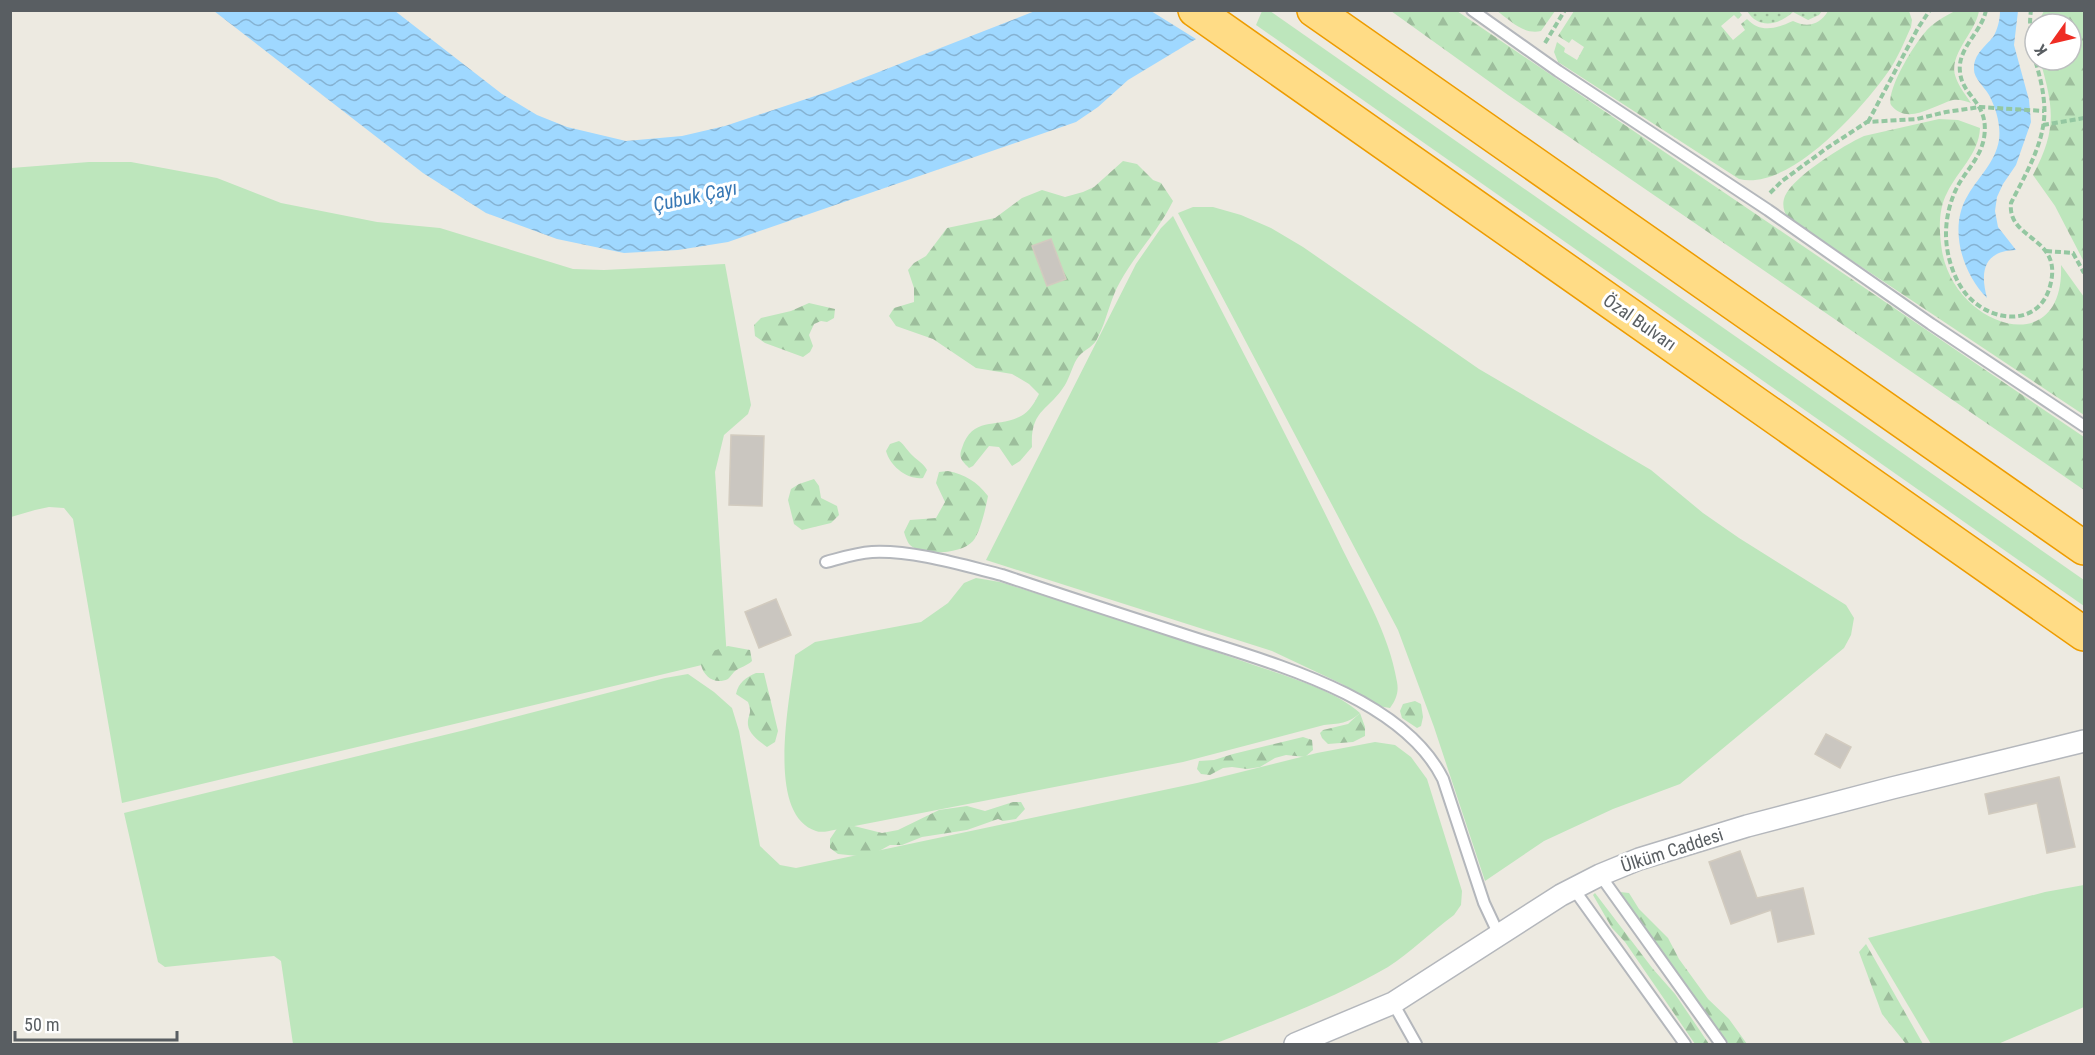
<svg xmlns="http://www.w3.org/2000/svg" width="2095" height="1055" font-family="'Roboto Condensed',sans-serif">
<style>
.grass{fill:#bde6bc}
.forest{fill:url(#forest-firs)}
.park{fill:url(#park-dots)}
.water{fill:url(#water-waves)}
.building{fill:#cac6c0;stroke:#d2cbbf;stroke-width:1.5}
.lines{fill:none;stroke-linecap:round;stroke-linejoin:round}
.lane-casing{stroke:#b4b7bc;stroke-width:14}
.street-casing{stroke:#b4b7bc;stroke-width:24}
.highway-casing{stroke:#ee9c00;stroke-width:36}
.path{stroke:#94c7a1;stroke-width:4;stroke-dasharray:6 3;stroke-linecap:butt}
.lane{stroke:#fff;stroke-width:10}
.street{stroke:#fff;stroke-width:21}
.highway{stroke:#ffdc86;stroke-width:33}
.labels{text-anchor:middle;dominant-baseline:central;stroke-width:6;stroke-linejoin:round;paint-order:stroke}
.street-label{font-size:18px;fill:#595e62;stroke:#fff}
.water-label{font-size:20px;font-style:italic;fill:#3979b5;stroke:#fff}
</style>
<defs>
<pattern id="forest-firs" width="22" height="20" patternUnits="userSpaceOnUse" patternTransform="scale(1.5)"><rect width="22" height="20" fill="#bde6bc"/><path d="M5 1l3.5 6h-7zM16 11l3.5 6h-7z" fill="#9dbe9c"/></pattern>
<pattern id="park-dots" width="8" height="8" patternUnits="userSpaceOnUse" patternTransform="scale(1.5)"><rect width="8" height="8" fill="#bde6bc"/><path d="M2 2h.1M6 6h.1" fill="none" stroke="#9dbe9c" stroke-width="1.8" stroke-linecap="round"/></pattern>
<pattern id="water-waves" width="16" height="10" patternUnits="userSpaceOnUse" patternTransform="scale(1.5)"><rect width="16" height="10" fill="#9fd8ff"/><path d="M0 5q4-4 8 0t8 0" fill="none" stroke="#85b2d2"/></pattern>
</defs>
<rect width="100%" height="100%" fill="#edeae1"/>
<g class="grass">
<path d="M1262 11H1270L2084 580V606L1256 25Z"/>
<path d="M89 162H131L217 178 281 203 377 222 440 228 573 269 604 270 725 264 751 405 748 414 724 435 715 472 727 659 122 803 73 519 64 508 49 507 35 510 11 517V168Z"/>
<path d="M1193 207H1213L1241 215 1271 228 1303 247 1479 369 1651 470 1703 513 1739 538 1846 605 1854 618 1851 635 1844 648 1680 784 1613 809 1544 841 1485 881 1434 727 1398 630 1178 213Z"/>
<path d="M1173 216C1228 324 1285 431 1338 540 1360 586 1389 632 1397 682 1399 692 1396 700 1390 708L1378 706 1342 684 1272 651 986 560 1136 264 1161 228Z"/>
<path d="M976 578 1000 582C1083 608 1166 634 1248 663 1282 675 1334 689 1360 713 1350 723 1337 724 1324 725L1183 762 834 830C829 831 821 833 816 831 764 814 791 695 795 655L815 642 921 622 948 603 964 583Z"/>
<path d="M688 674 714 692 732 708 739 731 760 846 780 865 796 868 1197 783 1317 753 1375 742 1395 745 1411 757 1427 779 1462 891 1461 905 1454 915C1431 932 1411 952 1388 967 1333 999 1273 1021 1214 1044H293L281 961 274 956 165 967 158 962 124 813 465 730 665 678Z"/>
<path d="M2084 885V1007L1998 1044H1931L1868 938 2045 892Z"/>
</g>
<g class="forest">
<path d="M1391 11H1457L2084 437V490L1508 95Z"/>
<path d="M1497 11H1555L1541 31C1523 35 1510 20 1497 11Z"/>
<path d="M1574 11H1739L1742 15 1738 19 1734 15 1721 26 1733 40 1745 30 1741 24 1747 19C1761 34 1777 28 1793 21 1807 28 1820 25 1828 11H1909L1912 20 1911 27C1904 42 1898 58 1888 72 1861 110 1790 191 1739 179L1558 62 1554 52 1557 42 1565 48 1564 52 1577 60 1584 47 1572 39 1569 43 1558 36Z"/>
<path d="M1955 11H1979C1975 34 1947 55 1956 78 1959 87 1966 95 1971 103 1965 101 1959 99 1953 100 1934 105 1907 126 1891 105 1886 89 1918 37 1931 26 1938 20 1947 15 1955 11Z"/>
<path d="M2044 11H2084V262L2055 206 2033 175C2057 129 2054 109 2040 60H2071V24H2037Z"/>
<path d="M1939 119 1958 120 1980 128C1979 154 1958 170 1947 193 1938 210 1939 232 1942 251 1955 328 2065 362 2061 265L2084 297V415L1788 218C1783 211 1782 203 1785 196 1794 176 1844 145 1864 136Z"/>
<path d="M1123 161 1137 164 1153 180 1161 183 1173 201C1159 230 1136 253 1120 282 1110 299 1107 320 1098 337 1094 347 1085 349 1079 356 1073 363 1070 377 1065 385 1049 411 1030 409 1032 447L1020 461 1012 466 999 447 989 446 973 466 969 468C962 461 958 458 962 448 973 415 997 429 1021 416 1029 412 1035 402 1039 394L1029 384 1012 374 976 368 933 339 896 326 889 316 894 308 914 302V288L908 270 914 263 926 256 947 228 995 218 1022 198 1042 190 1065 197 1083 192 1094 187Z"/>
<path d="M809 303 835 309 834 318 827 322 821 321 814 324 809 335 813 346 810 352 803 357 765 343 755 336 754 325 761 318 791 311Z"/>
<path d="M899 441C905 445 907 451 913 456 918 461 923 463 927 470L923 478C907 480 890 466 886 451L890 444Z"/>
<path d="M948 471C966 475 976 481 988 496 986 507 980 533 973 541 962 554 922 557 910 545 907 542 905 535 904 532L910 520 936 518 945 502 936 483 939 472Z"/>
<path d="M814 479 819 486 821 498 837 506 839 515 831 523 802 530 794 524 788 500 791 489 799 484Z"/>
<path d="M728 646 750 650 752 661C747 666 740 667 735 671 733 673 730 677 728 679 715 685 704 677 701 665L707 653Z"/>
<path d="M756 673H764L778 731 775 742 767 747C760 742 749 734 748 725 747 715 753 715 748 702L736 694C739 682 745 678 756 673Z"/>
<path d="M1415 701 1421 704 1423 717 1421 726 1417 728 1402 718 1400 711 1403 704Z"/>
<path d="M1360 713 1365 727V736L1353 742 1328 744 1322 738 1320 733 1323 730 1348 724Z"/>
<path d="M1303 737 1312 740 1313 750 1305 757 1286 755 1275 758 1260 767 1247 769 1232 767 1223 768 1210 775 1201 774 1197 769 1199 761 1214 760 1233 754Z"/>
<path d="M1013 802H1021L1025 809 1016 819 1003 821 998 819 967 830 922 837 902 845H890L868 857 838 854 830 848V839L838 827 854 826 882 833 898 830 939 810 967 806 985 811Z"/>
<path d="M1620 892 1629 893 1639 909 1668 938 1679 959 1708 999 1729 1019 1747 1044H1729L1620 899Z"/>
<path d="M1595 893 1653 969 1675 994 1709 1044H1695L1625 942 1612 928 1593 895Z"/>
<path d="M1866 944 1923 1044H1906L1882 1014 1859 952Z"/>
</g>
<path class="park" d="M1747 11H1822L1819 15 1808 20 1793 12C1779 25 1759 30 1747 11Z"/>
<g class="water">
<path d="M214 11H395L502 94 537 115 567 127 626 141 682 136 725 126 830 91 1035 11H1151L1196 39 1128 80 1098 107 1076 122 728 242 678 250 624 253 557 239 486 213 423 173Z"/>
<path d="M2000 11H2018L2014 45 2029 100 2031 122 2016 165 2003 184 1997 197 1995 211 1998 227 2016 250C1983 251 1980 272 1987 298 1962 273 1948 227 1968 195 1979 176 1995 163 1999 140 2001 125 1996 108 1989 95 1984 86 1973 78 1974 68 1974 54 1985 47 1993 37 1998 29 2000 19 2000 11Z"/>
</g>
<g class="building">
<path d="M1051 239 1066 279 1047 286 1032 246Z"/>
<path d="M731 435 764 436 762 506 729 505Z"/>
<path d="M776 599 791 635 759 648 745 612Z"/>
<path d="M1826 734 1851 747 1840 768 1815 754Z"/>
<path d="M2059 777 2075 847 2047 853 2037 803 1989 814 1985 794Z"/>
<path d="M1740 851 1757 898 1803 888 1814 934 1778 942 1771 910 1731 924 1709 862Z"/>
</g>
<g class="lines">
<defs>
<g id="lane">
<path d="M1472 10 1558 71 1768 210 1931 324 2084 426"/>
<path d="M826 562C841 558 856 553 872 552 913 550 962 565 1002 575 1061 595 1120 614 1179 633 1263 661 1401 694 1443 779L1484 903 1499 935"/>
<path d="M1600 875 1721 1044"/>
<path d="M1573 888 1685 1044"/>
<path d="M1393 1003 1416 1044"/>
</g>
<path id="street" d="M1295 1044 1393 1003 1561 895 1600 875 1639 859 1747 826 1892 788 2084 741"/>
<g id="highway">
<path d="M1195 10 2084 634"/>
<path d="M1314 10 2084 548"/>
</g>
</defs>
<use href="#lane" class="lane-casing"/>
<use href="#street" class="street-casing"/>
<use href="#highway" class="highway-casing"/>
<g class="path">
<path d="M1986 10C1982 32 1957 48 1960 72 1962 97 1990 102 1984 138 1981 155 1969 168 1960 182 1951 197 1946 216 1946 234 1946 254 1953 278 1966 294 1991 324 2042 328 2051 282 2061 236 2007 240 2011 203 2026 173 2048 138 2044 102 2041 66 2026 50 2031 10"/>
<path d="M1545 43 1565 10"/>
<path d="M1868 122 1918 28 1930 10"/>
<path d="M2043 125 2084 118"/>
<path d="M1770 193 1782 181 1827 148 1867 122 1917 119 1946 112 1980 107 2044 111"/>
<path d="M2046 251 2073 253 2084 273"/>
</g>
<use href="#lane" class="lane"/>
<use href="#street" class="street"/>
<use href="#highway" class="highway"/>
</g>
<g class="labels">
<g class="street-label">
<text transform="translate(1640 322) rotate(35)">Özal Bulvarı</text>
<text transform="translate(1672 850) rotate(-18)">Ülküm Caddesi</text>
</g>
<g class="water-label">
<text transform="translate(695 196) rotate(-12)">Çubuk Çayı</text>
</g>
</g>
<rect width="2095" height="1055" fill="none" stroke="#595e62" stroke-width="24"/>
<g transform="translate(2053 42) rotate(236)"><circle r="28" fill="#ffffff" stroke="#bdbfc0" stroke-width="1.5"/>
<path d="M0-4.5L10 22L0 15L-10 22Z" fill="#ef2d24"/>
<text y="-9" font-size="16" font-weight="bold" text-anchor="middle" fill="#595e62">K</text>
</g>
<path d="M15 1031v9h162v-9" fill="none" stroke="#595e62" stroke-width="3"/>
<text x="24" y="1031" font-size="18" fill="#595e62" stroke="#ffffff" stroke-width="4.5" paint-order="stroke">50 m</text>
</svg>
